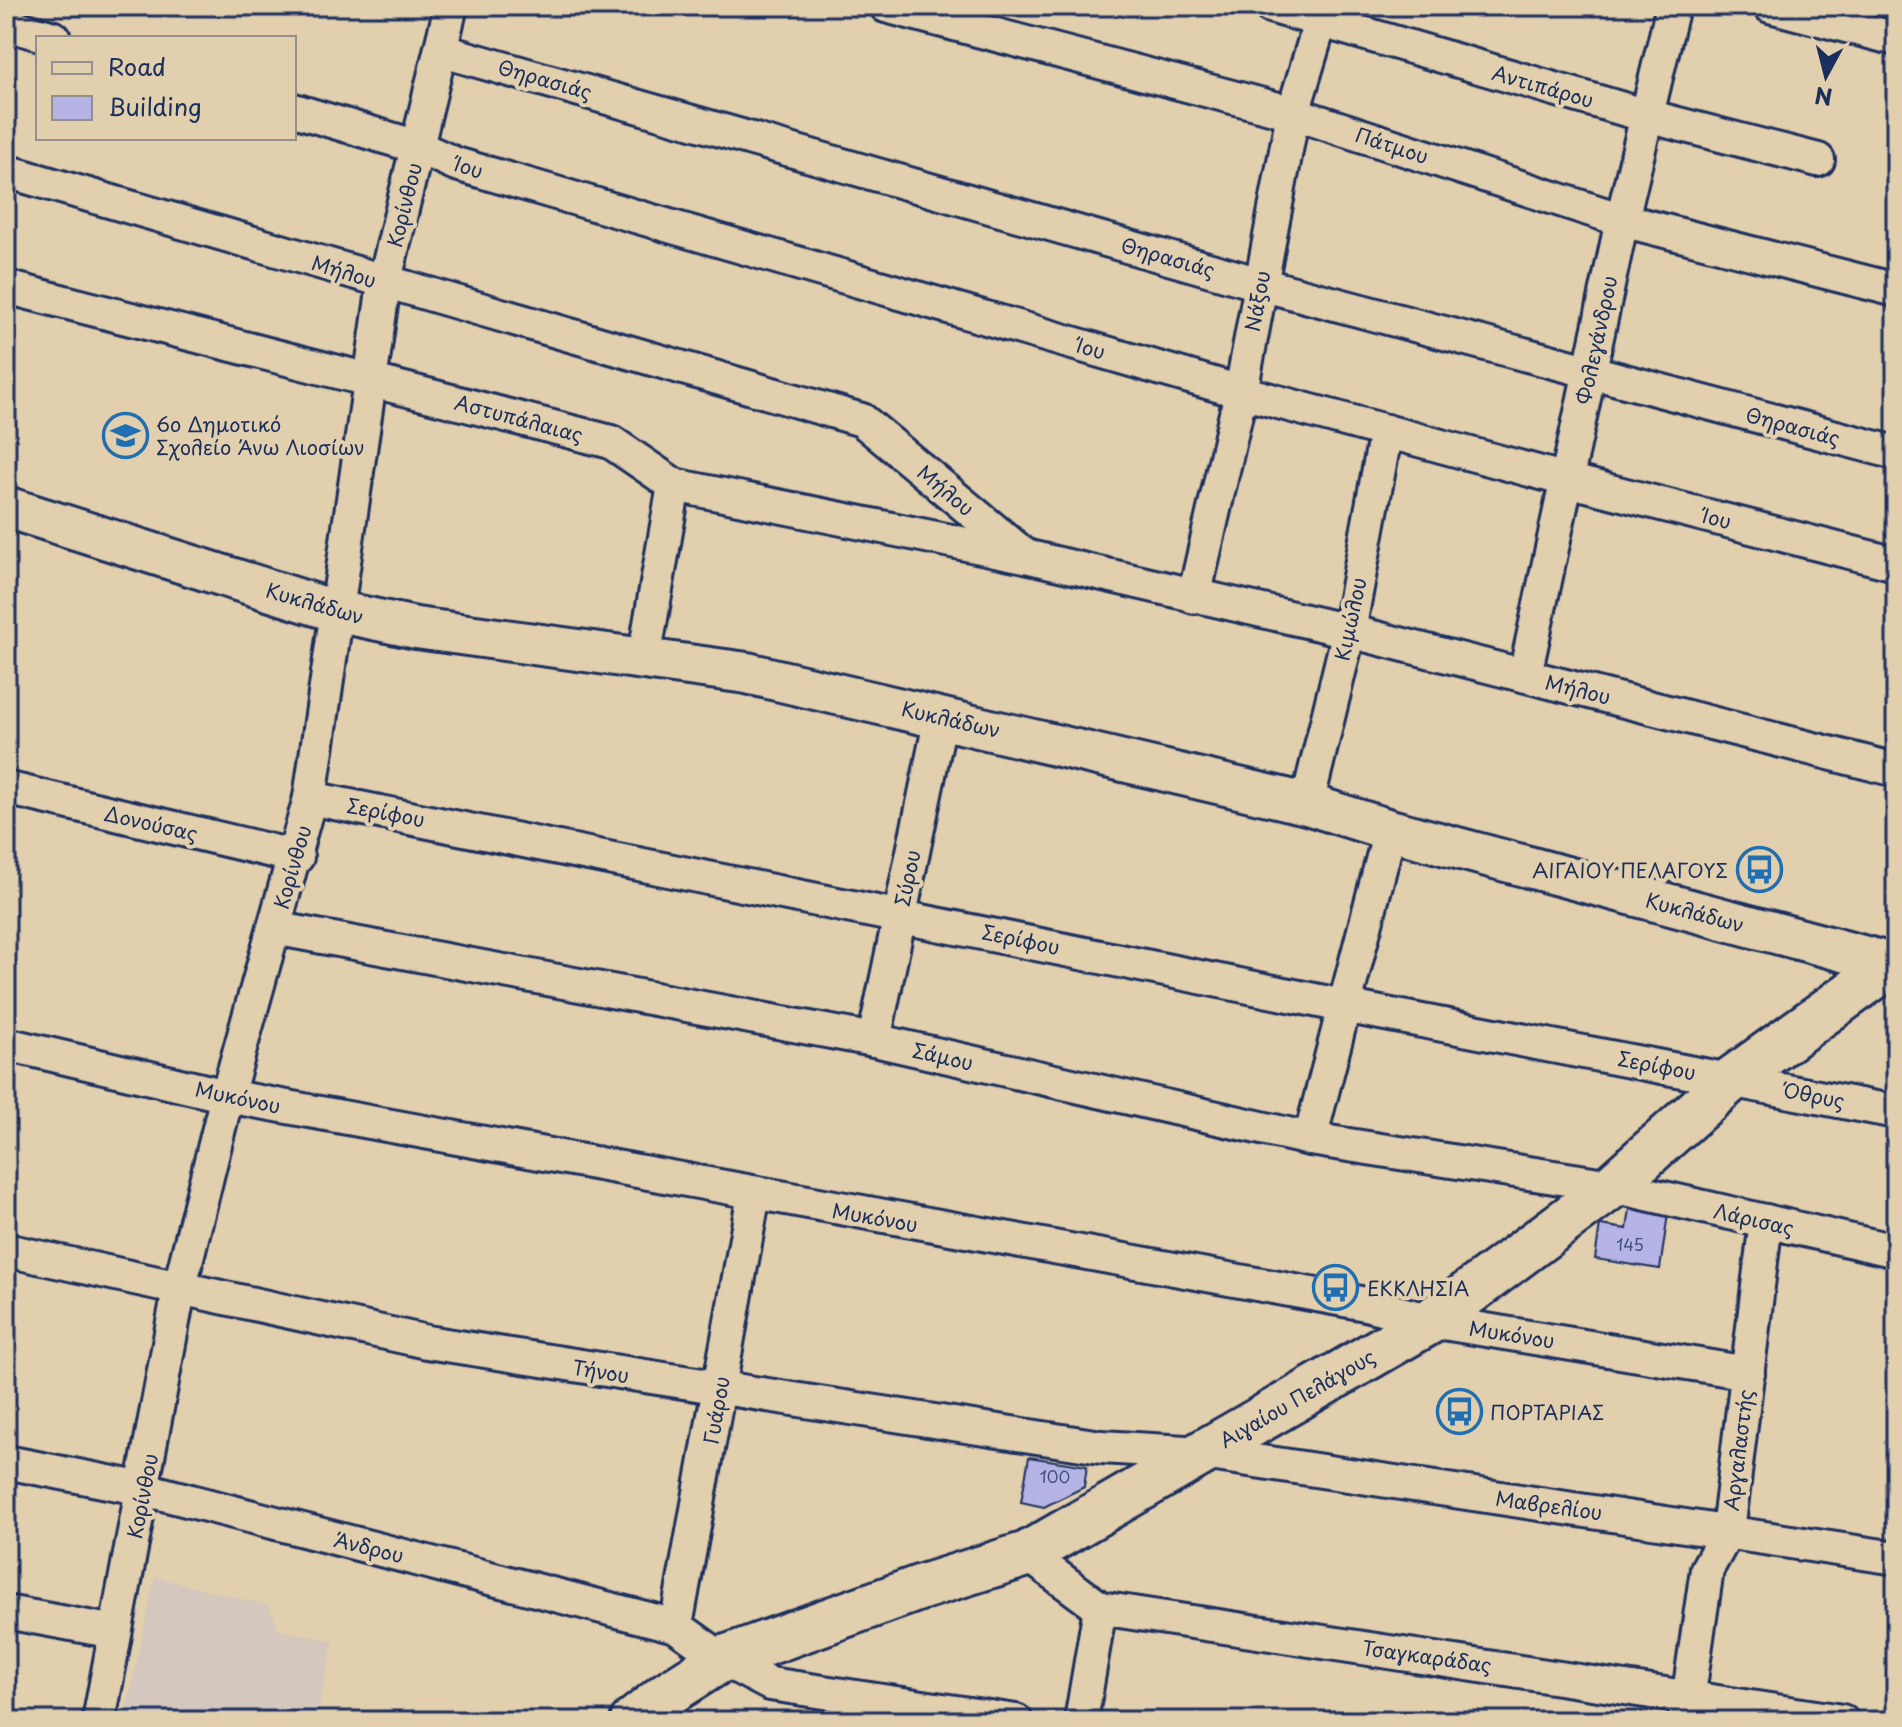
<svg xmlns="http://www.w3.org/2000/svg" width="1902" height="1727" font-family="'Playpen Sans',sans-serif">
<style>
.built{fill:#d4c7be}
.building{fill:#b5b4e5;stroke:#1b2f5e;stroke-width:2}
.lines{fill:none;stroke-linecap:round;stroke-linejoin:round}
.minor-casing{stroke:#1b2f5e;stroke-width:38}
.tertiary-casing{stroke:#1b2f5e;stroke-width:46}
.secondary-casing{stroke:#1b2f5e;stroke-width:50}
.minor{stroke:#e1cfad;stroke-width:32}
.tertiary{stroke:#e1cfad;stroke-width:40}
.secondary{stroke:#e1cfad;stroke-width:44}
.labels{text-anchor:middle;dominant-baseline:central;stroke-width:8;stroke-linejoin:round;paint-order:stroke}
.number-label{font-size:16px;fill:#425080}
.street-label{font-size:20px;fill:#1b2f5e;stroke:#e1cfad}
.poi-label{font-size:20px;fill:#1b2f5e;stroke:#e1cfad;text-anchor:start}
</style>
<rect width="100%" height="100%" fill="#e1cfad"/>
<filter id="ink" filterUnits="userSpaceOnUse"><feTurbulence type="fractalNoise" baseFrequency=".0125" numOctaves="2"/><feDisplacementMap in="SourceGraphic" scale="16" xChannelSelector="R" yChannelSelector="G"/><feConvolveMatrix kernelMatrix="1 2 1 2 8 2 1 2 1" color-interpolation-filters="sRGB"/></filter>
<g filter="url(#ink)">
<path class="built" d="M155 1577 269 1606 279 1630 334 1641 315 1721H124Z"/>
<g class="building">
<path d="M1630 1209 1668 1214 1660 1269 1595 1259 1600 1225 1627 1229Z"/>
<path d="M1029 1457 1087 1466 1084 1487 1044 1507 1021 1502Z"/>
</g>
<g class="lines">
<defs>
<g id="minor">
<path d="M886 6 1293 113 1622 220 1896 290"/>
<path d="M1270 6 1647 116 1818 160"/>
<path d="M1770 6 1896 39"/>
<path d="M6 24 54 38"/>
<path d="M443 51 1260 284 1896 453"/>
<path d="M294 110 418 147 456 164 1241 392 1567 480 1896 564"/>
<path d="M6 171 862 420 1023 554"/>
<path d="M6 287 611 442 674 485 1025 556 1349 631 1896 770"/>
<path d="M1194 597 1241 392 1293 113 1325 6"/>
<path d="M644 659 674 485"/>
<path d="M1525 675 1622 220 1673 6"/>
<path d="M6 788 297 857"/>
<path d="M310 798 1344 1006 1896 1112"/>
<path d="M1307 804 1349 631 1386 431"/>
<path d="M274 928 874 1040 1310 1139 1612 1186 1896 1251"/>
<path d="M874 1040 941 717"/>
<path d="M6 1044 227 1096 1366 1304 1431 1321 1748 1373"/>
<path d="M1310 1139 1390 830"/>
<path d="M6 1250 427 1342 1101 1447 1203 1453 1896 1558"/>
<path d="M6 1462 144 1489 676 1626 722 1659 770 1684 1016 1721"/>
<path d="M1027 1554 1100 1608 1842 1721"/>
<path d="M6 1612 115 1632"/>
<path d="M676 1626 754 1194"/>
<path d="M99 1721 179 1290 227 1096 310 798 384 284 451 6"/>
<path d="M1081 1721 1100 1608"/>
<path d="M1685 1721 1707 1569 1728 1531 1766 1221"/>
</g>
<path id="tertiary" d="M6 507 335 611 416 628 747 673 1307 804 1390 830 1892 964"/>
<path id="secondary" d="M633 1721 667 1694 722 1659 922 1587 1027 1554 1431 1321 1612 1186 1732 1079 1896 961"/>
</defs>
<use href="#minor" class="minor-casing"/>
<use href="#tertiary" class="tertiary-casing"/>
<use href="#secondary" class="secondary-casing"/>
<use href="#minor" class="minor"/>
<use href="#tertiary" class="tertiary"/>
<use href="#secondary" class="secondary"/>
</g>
</g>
<defs>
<symbol id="school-ring" viewBox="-11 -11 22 22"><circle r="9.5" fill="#e1cfad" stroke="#1f6fb2" stroke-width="1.5"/><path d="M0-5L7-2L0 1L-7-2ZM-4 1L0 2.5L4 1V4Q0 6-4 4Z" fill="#1f6fb2"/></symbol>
<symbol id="bus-ring" viewBox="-11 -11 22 22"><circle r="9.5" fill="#e1cfad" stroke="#1f6fb2" stroke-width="1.5"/><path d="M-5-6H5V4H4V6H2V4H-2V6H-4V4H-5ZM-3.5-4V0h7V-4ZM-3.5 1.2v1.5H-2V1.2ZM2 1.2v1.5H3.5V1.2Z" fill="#1f6fb2"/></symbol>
</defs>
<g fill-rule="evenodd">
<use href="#school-ring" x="100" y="410" width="51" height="51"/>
<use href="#bus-ring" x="1734" y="844" width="51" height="51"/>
<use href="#bus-ring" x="1310" y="1262" width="51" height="51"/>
<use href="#bus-ring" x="1434" y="1386" width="51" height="51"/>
</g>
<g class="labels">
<g class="number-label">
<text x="1630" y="1244">145</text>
<text x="1055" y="1476">100</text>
</g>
<g class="street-label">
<text transform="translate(545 79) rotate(16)">Θηρασιάς</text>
<text transform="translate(1543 86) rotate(16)">Αντιπάρου</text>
<text transform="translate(1392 145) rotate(18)">Πάτμου</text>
<text transform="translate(469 167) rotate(18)">Ίου</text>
<text transform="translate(404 205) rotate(-76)">Κορίνθου</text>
<text transform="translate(1168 257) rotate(16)">Θηρασιάς</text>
<text transform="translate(344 271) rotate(17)">Μήλου</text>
<text transform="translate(1257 301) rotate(-80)">Νάξου</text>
<text transform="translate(1596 340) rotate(-78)">Φολεγάνδρου</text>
<text transform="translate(1091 348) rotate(16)">Ίου</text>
<text transform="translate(519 418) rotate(15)">Αστυπάλαιας</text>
<text transform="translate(1793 426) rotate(15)">Θηρασιάς</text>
<text transform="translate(946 490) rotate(40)">Μήλου</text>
<text transform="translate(1717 518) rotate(14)">Ίου</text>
<text transform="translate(315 603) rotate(16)">Κυκλάδων</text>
<text transform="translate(1350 619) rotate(-78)">Κιμώλου</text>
<text transform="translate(1578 689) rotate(14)">Μήλου</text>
<text transform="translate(951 719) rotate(13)">Κυκλάδων</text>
<text transform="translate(386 812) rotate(11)">Σερίφου</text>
<text transform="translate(151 823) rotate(13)">Δονούσας</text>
<text transform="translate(292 867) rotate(-74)">Κορίνθου</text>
<text transform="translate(907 878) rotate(-78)">Σύρου</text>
<text transform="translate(1695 912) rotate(15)">Κυκλάδων</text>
<text transform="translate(1021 939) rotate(12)">Σερίφου</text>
<text transform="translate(943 1056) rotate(13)">Σάμου</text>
<text transform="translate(1657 1065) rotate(11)">Σερίφου</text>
<text transform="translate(1814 1095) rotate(11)">Όθρυς</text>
<text transform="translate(238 1097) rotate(12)">Μυκόνου</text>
<text transform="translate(875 1217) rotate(10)">Μυκόνου</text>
<text transform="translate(1754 1219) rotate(13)">Λάρισας</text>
<text transform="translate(1512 1334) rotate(9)">Μυκόνου</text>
<text transform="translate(601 1371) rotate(9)">Τήνου</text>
<text transform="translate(1297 1398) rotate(-30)">Αιγαίου Πελάγους</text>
<text transform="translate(716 1410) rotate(-80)">Γυάρου</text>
<text transform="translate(1738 1450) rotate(-83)">Αργαλαστής</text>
<text transform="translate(142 1496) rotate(-79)">Κορίνθου</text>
<text transform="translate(1549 1505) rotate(8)">Μαβρελίου</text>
<text transform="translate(369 1547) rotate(14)">Άνδρου</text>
<text transform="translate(1427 1656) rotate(8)">Τσαγκαράδας</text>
</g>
<g class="poi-label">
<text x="156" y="424">6ο Δημοτικό<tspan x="156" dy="23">Σχολείο Άνω Λιοσίων</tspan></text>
<text x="1728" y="870" text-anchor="end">ΑΙΓΑΙΟΥ ΠΕΛΑΓΟΥΣ</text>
<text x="1367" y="1288">ΕΚΚΛΗΣΙΑ</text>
<text x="1490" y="1412">ΠΟΡΤΑΡΙΑΣ</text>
</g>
</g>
<rect width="1902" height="1727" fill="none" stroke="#e1cfad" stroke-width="32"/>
<rect x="16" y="16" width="1870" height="1695" fill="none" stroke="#1b2f5e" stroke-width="3" filter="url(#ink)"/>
<rect x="36" y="36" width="260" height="104" fill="#e1cfad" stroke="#928f8d" stroke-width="2"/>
<rect x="52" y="62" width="40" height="12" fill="#e1cfad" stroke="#928f8d" stroke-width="2"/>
<text x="108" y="76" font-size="24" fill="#1b2f5e">Road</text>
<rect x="52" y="96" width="40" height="24" fill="#b5b4e5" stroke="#928f8d" stroke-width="2"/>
<text x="108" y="116" font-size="24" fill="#1b2f5e">Building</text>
<g transform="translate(1826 76) rotate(187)" stroke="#e1cfad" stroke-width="6" paint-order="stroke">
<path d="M0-6L14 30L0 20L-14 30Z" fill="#1b2f5e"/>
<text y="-12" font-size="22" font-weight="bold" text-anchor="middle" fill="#1b2f5e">N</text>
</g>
</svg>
